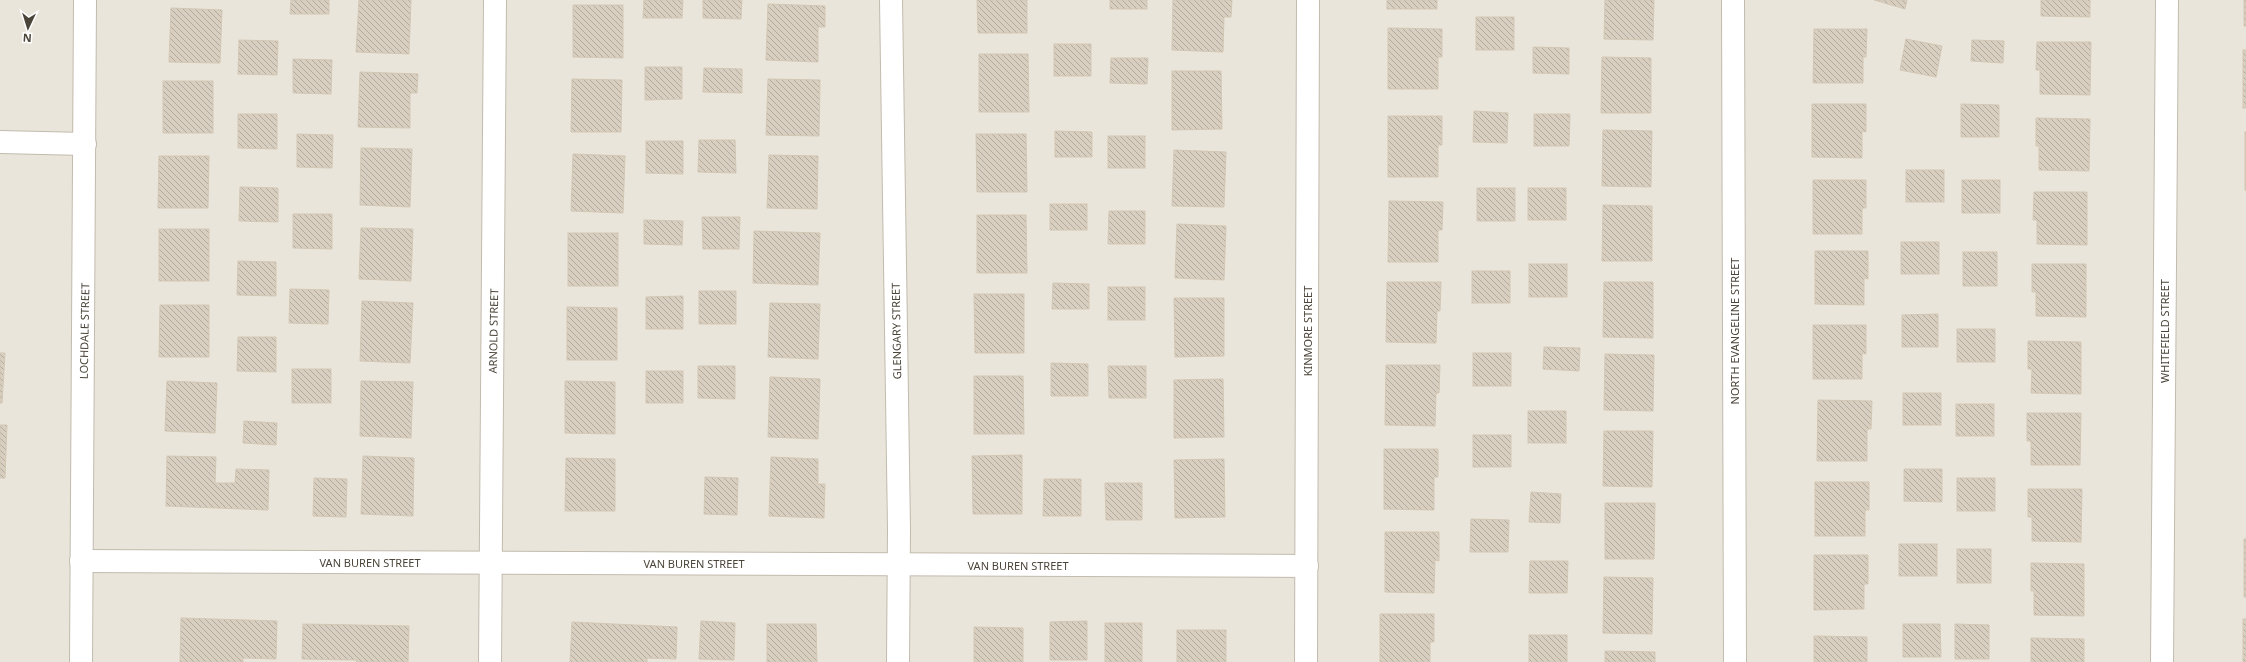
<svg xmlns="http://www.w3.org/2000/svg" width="2246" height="662" font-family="'Noto Sans',sans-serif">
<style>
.residential{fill:#eae5da}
.building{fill:url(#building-back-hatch);stroke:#d3c7b4}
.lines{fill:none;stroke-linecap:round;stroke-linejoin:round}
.minor-casing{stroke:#c2bbae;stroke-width:24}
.minor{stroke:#fff;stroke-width:22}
.labels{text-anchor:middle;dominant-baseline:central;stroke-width:3;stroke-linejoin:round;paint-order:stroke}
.street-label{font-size:11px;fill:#4b4439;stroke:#fff}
</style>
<defs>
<pattern id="building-back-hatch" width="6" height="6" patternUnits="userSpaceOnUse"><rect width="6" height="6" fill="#d8cfc1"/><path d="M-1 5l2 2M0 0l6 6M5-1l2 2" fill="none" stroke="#b1aa9e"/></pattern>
</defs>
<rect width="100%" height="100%" fill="#f6f3ec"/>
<rect class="residential" x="0" y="0" width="2246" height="662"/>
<g class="building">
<path d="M291 0H329V14H290Z"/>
<path d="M359 0H411L409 54 356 52Z"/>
<path d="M644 0H683L682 18H643Z"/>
<path d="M703 0H742L741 19 703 18Z"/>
<path d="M977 0H1027V33H978Z"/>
<rect x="1110" y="0" width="37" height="9"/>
<path d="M1173 0H1232L1231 17H1224L1223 52 1172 50Z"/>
<rect x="1387" y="0" width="50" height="9"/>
<path d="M1605 0H1654L1653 40 1604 39Z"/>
<path d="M1874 0H1907L1905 9Z"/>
<path d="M2041 0H2090V17L2041 16Z"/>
<rect x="2244" y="0" width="2" height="26"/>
<path d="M768 4 825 6V27H818V62L766 60Z"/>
<path d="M573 5H623V58L573 57Z"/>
<path d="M171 8 222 10 220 63 169 62Z"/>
<rect x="1476" y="17" width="38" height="33"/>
<path d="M1388 28 1442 29V57H1438V89H1388Z"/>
<path d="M1814 29H1867L1866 57H1863V83H1813Z"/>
<path d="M1906 39 1942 46 1936 77 1900 70Z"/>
<path d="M239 40 278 41 277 75 238 74Z"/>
<path d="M1972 40 2004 41 2003 63 1971 61Z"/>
<path d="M2037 42H2091L2090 95 2040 94V70H2036Z"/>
<rect x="1054" y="44" width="37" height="32"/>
<path d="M1533 47 1569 48V74L1533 73Z"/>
<rect x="2243" y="50" width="3" height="58"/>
<path d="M979 54H1028L1029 112H979Z"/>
<path d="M1602 57 1651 58V113H1601Z"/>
<path d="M1111 58H1148L1147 84 1110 83Z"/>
<path d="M293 59 332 60 331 94 293 93Z"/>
<path d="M645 67H682V99L645 100Z"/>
<path d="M704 68 742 69V93L703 92Z"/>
<path d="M1172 71H1221L1222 129 1172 130Z"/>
<path d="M360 72 418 74 417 93H410V128L358 127Z"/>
<path d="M572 79 622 80 621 132H571Z"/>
<path d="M768 79 820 80 819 136 766 135Z"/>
<rect x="163" y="81" width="50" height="52"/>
<path d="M1812 104H1866V132L1862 131V158L1812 157Z"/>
<path d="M1961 104 1999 105V137H1961Z"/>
<path d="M1474 111 1508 113 1507 143 1473 142Z"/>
<path d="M238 114H277V149L238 148Z"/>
<path d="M1534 114H1570L1569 146H1534Z"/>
<path d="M1388 116H1442V145H1438V177H1388Z"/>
<path d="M2036 118 2090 119 2089 171 2039 170V146H2036Z"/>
<path d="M1603 130 1652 131 1651 187 1602 186Z"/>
<path d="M1055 131 1092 132V157H1055Z"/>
<rect x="2245" y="132" width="1" height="58"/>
<path d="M297 134 333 135 332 168 297 167Z"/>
<path d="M976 134H1026L1027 192H977Z"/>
<rect x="1108" y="136" width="37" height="32"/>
<path d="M699 140H735L736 173 698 172Z"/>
<path d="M646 141H683V174L646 173Z"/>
<path d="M361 148 412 149 410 207 360 205Z"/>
<path d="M1174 150 1226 152 1224 207 1172 206Z"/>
<path d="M573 154 625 156 623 213 571 211Z"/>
<path d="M769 155 818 156 817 209 767 208Z"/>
<path d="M159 156H209L208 208H158Z"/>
<rect x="1906" y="170" width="38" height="32"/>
<path d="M1813 180H1866V208H1862V234H1813Z"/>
<rect x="1962" y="180" width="38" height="33"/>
<path d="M240 187 278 188V222L239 221Z"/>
<rect x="1477" y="188" width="38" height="33"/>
<rect x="1528" y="188" width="38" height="32"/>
<path d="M2034 192H2087V245L2037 244V220H2033Z"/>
<path d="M1389 201 1443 202 1442 230H1438V262H1388Z"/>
<rect x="1050" y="204" width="37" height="26"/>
<path d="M1603 205 1652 206V261H1602Z"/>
<path d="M1109 211H1145V244H1108Z"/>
<path d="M293 214H332V249L293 248Z"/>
<path d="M977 215H1026L1027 273H977Z"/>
<path d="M702 217H740L739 249H703Z"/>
<path d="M644 220 683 221 682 245 644 244Z"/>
<path d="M1177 224 1226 226 1224 280 1175 278Z"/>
<path d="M361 228 413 229 411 281 359 279Z"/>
<rect x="159" y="229" width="50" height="52"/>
<path d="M754 231 820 233 818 285 753 283Z"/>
<rect x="568" y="233" width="50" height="53"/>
<rect x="1901" y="242" width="38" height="32"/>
<path d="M1815 251H1868V279L1864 278V305L1815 304Z"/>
<rect x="1963" y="252" width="34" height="34"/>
<path d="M238 261 276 262V296L237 295Z"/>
<rect x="1529" y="264" width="38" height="33"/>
<path d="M2032 264H2086V317L2036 316V292H2032Z"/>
<rect x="1472" y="271" width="38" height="32"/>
<path d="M1387 282H1441L1440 311H1437L1436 343 1386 342Z"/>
<path d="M1604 282H1653V338L1603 337Z"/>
<path d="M1053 283 1089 284V309H1052Z"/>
<rect x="1108" y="287" width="37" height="33"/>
<path d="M290 289 329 290 328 324 289 323Z"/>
<rect x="699" y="291" width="37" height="33"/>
<path d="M974 294H1024V353H975Z"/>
<path d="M683 296V329H646V297Z"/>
<path d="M1174 298H1224V356L1175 357Z"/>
<path d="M362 301 413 303 410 363 360 361Z"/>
<path d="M770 303 820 304 818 359 768 357Z"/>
<path d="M160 305H209V357H159Z"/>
<path d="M567 307 617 308V360H567Z"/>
<path d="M1938 314V347H1902V315Z"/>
<path d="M1813 325H1866V354L1862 353V379H1813Z"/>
<rect x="1957" y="329" width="38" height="33"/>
<path d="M238 337H276V372L237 371Z"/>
<path d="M2028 341 2081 342V394L2031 393 2032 369H2028Z"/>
<path d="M1544 347 1580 348 1579 371 1543 369Z"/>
<path d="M0 353H5L2 403H0Z"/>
<rect x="1473" y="353" width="38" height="33"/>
<path d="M1605 354 1654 355 1653 411 1604 410Z"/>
<path d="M1051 363 1088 364V396H1051Z"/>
<path d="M1386 365H1440L1439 393H1436L1435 426 1385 425Z"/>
<path d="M698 366H735V399L698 398Z"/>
<path d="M1108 366H1146V398H1109Z"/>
<rect x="292" y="369" width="39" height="34"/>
<rect x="646" y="371" width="37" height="32"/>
<path d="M974 376H1023L1024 434H974Z"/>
<path d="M770 377 820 379 818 439 768 437Z"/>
<path d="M1223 379 1224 437 1174 438V380Z"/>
<path d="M167 381 217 383 215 433 165 431Z"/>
<path d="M361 381 413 382 411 438 360 436Z"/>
<path d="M565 381 615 382V434L565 433Z"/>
<rect x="1903" y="393" width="38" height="32"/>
<path d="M1818 400 1872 401 1871 429H1867V461H1817Z"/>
<rect x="1956" y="404" width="38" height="32"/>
<rect x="1528" y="411" width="38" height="32"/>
<path d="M2027 413H2081L2080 465H2031V441H2027Z"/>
<path d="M244 421 277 423 276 445 243 443Z"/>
<path d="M0 425H7L5 478H0Z"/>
<path d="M1604 431H1653L1652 487 1603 486Z"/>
<rect x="1473" y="435" width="38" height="32"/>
<path d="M1384 449H1438V477H1434V510L1384 509Z"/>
<path d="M1022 455V514H973L972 456Z"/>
<path d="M167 456 216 457 215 483H235L236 469 269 470 268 510 166 506Z"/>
<path d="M363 456 414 458 413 516 361 514Z"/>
<path d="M771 457 818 459V484H825L824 518 769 516Z"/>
<path d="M566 458 615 459V511H565Z"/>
<path d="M1224 459 1225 517 1175 518 1174 460Z"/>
<path d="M1904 469H1942V502L1904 501Z"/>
<path d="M705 477 738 478 737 515 704 514Z"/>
<path d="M314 478 347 479 346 517 313 516Z"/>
<rect x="1957" y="478" width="38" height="33"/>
<path d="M1044 479H1081V516H1043Z"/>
<path d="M1815 482H1869V510H1865V536H1815Z"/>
<path d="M1105 483H1142V520H1106Z"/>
<path d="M2028 489H2082L2081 542 2032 541V517H2028Z"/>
<path d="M1531 492 1561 494 1560 523 1529 522Z"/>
<path d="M1605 503H1655L1654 559H1605Z"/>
<path d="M1471 519 1509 520 1508 552H1470Z"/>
<path d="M1385 532H1439V561L1435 560 1434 593 1385 592Z"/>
<rect x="2244" y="539" width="2" height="58"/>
<rect x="1899" y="544" width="38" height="32"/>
<rect x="1957" y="549" width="34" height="34"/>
<path d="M1814 555H1868V584H1864V609L1814 610Z"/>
<path d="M1530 561H1568L1567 593H1529Z"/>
<path d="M2031 563 2084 564V616L2034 615V591H2031Z"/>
<path d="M1604 577 1653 578 1652 634 1603 633Z"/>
<path d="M1380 614H1434V642H1430V662H1380Z"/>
<path d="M181 618 277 621 276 659 243 658V662H180Z"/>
<rect x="2243" y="619" width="3" height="43"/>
<path d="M701 621 735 623 734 660 699 659Z"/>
<path d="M1087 621V660H1050V622Z"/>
<path d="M572 622 677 627 676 659 647 658V662H570Z"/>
<rect x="1105" y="623" width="37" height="39"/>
<path d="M303 624 409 626 408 662H356L357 660 302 659Z"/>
<path d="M767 624H816L817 662H767Z"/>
<path d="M1903 624H1940L1941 657H1903Z"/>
<path d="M1955 624 1989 625V659H1955Z"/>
<path d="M974 627 1023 628V662H974Z"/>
<rect x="1177" y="630" width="49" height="32"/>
<rect x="1529" y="635" width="38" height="27"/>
<path d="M1814 636 1867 637V662H1814Z"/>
<path d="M2031 638 2084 639V662H2031Z"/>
<path d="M1605 651 1655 652V662H1605Z"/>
</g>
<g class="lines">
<defs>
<g id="minor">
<path d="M891 0 899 529 898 662"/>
<path d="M1733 0 1735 662"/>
<path d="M0 142 85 144"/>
<path d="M81 561 1307 566"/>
<path d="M81 662 85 0"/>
<path d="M490 662 495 0"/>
<path d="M1306 662 1308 0"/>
<path d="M2162 662 2167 0"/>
</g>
</defs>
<use href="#minor" class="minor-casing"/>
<use href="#minor" class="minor"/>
</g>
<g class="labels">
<g class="street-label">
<text transform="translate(84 331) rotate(-89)">LOCHDALE STREET</text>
<text transform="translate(493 331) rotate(-89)">ARNOLD STREET</text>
<text transform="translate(896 331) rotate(-91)">GLENGARY STREET</text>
<text transform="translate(1307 331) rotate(-90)">KINMORE STREET</text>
<text transform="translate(1734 331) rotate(-90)">NORTH EVANGELINE STREET</text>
<text transform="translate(2164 331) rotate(-90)">WHITEFIELD STREET</text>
<text x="370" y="562">VAN BUREN STREET</text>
<text x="694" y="563">VAN BUREN STREET</text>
<text x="1018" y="565">VAN BUREN STREET</text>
</g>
</g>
<g transform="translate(28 28) rotate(184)" stroke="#ffffff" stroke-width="3" paint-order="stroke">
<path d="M0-3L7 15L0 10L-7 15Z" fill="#4b4439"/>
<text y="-6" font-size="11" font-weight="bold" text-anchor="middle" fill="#4b4439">N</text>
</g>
</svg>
